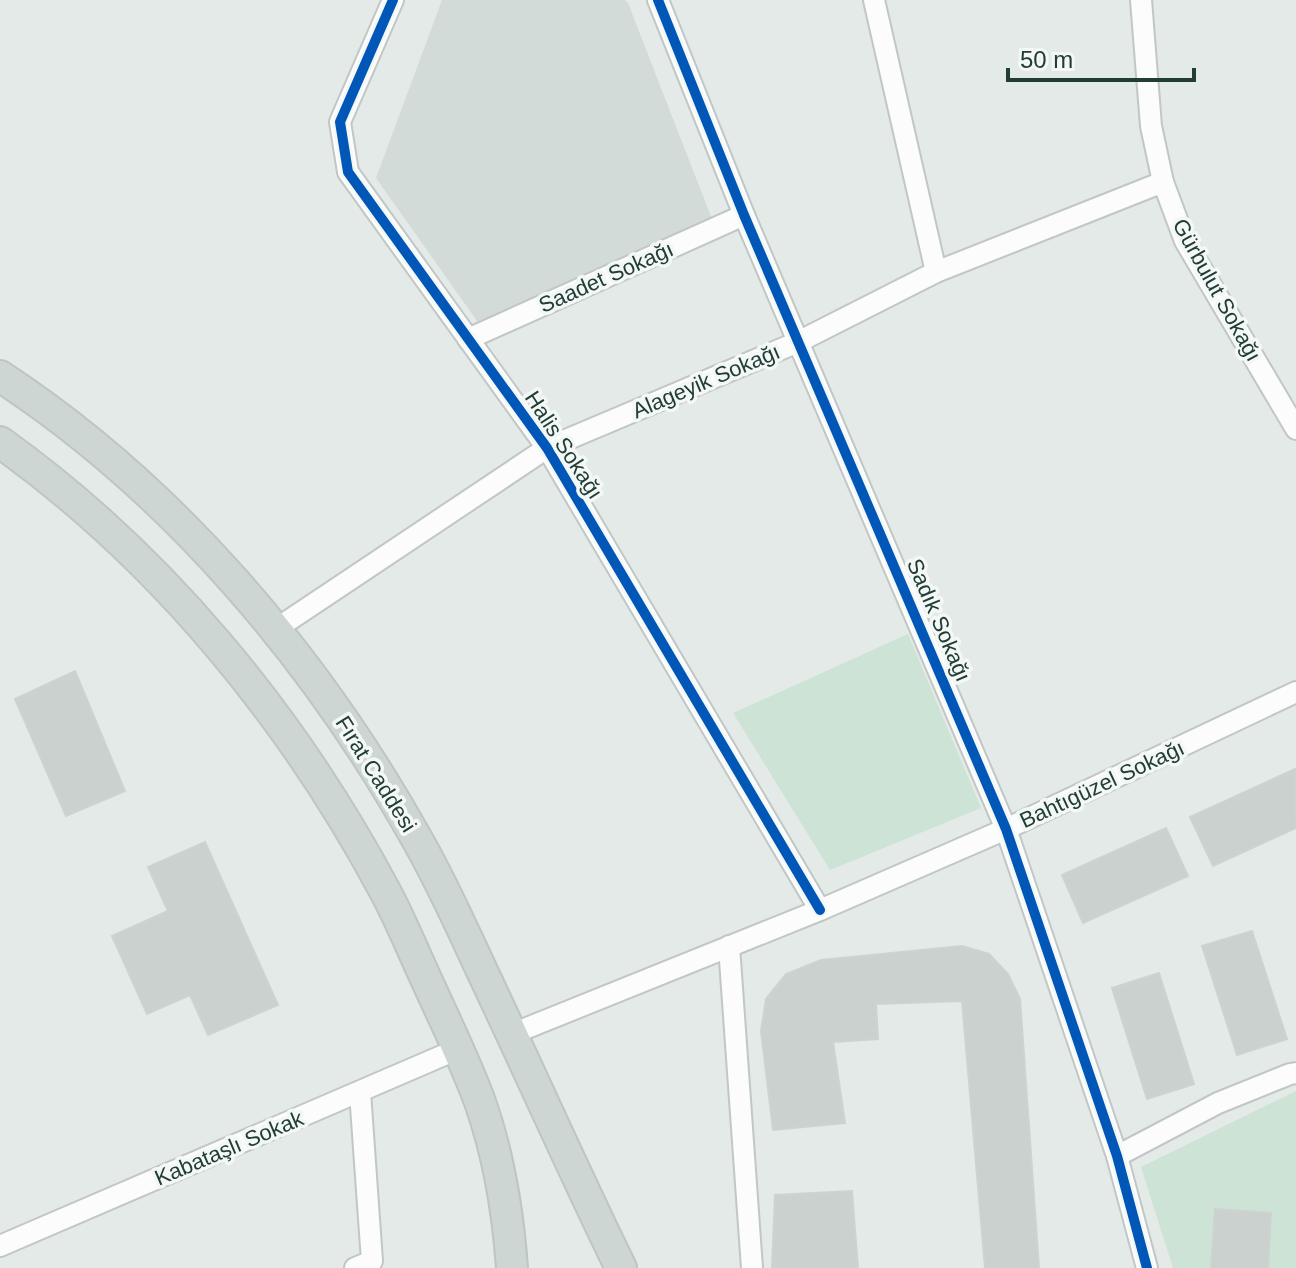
<svg xmlns="http://www.w3.org/2000/svg" width="1296" height="1268" font-family="Helvetica,sans-serif">
<style>
.built{fill:#d2dbd7}
.green{fill:#cde3d5}
.building{fill:#cbd1cf;stroke:#cdd3d0;stroke-width:2}
.lines{fill:none;stroke-linecap:round;stroke-linejoin:round}
.minor-casing{stroke:#c1c7c4;stroke-width:24}
.primary-casing{stroke:#bdc6c3;stroke-width:34}
.minor{stroke:#fbfcfb;stroke-width:20}
.primary{stroke:#cdd6d3;stroke-width:30}
.cycleway-casing{stroke:#f3f8f6;stroke-width:15}
.cycleway{stroke:#0057b8;stroke-width:10}
.labels{text-anchor:middle;dominant-baseline:central;stroke-width:7;stroke-linejoin:round;paint-order:stroke}
.street-label{font-size:22px;fill:#223d37;stroke:#f3f8f6}
</style>
<rect width="100%" height="100%" fill="#e4eae7"/>
<path class="built" d="M442 0H625L628 3 717 232 482 328 376 178Z"/>
<g class="green">
<path d="M908 634 981 808 830 870 733 713Z"/>
<path d="M1296 1091V1268H1173L1141 1167Z"/>
</g>
<g class="building">
<path d="M75 671 125 791 66 816 15 699Z"/>
<path d="M1295 769 1296 828 1213 866 1190 817Z"/>
<path d="M1166 828 1188 876 1083 923 1062 875Z"/>
<path d="M205 842 278 1005 208 1035 190 995 147 1014 112 936 168 911 148 867Z"/>
<path d="M1252 931 1287 1039 1237 1055 1202 946Z"/>
<path d="M962 946 989 954 1008 974 1020 999 1039 1268H985L962 1001 876 1004 878 1039 833 1042 845 1123 773 1130 761 1031 766 999 786 974 821 960Z"/>
<path d="M1159 973 1194 1084 1147 1099 1112 988Z"/>
<path d="M852 1191 858 1268H772L775 1195Z"/>
<path d="M1215 1209 1271 1213 1268 1268H1211Z"/>
</g>
<g class="lines">
<defs>
<g id="minor">
<path d="M393 0 340 122 348 172 547 448 820 910"/>
<path d="M658 0 744 215 1006 829 1117 1156 1147 1268"/>
<path d="M874 0 936 272"/>
<path d="M1141 0 1151 126 1163 182 1185 241 1296 429"/>
<path d="M468 339 744 215"/>
<path d="M276 629 547 448 798 342 936 272 1163 182"/>
<path d="M729 946 752 1268"/>
<path d="M512 1034 820 910 1006 829 1296 692"/>
<path d="M1117 1156 1218 1103 1290 1074 1296 1073"/>
<path d="M0 1246 458 1049"/>
<path d="M355 1268 372 1261 360 1092"/>
</g>
<g id="primary">
<path d="M0 376C174 490 317 660 418 841 442 883 462 928 482 971 529 1070 573 1170 621 1268"/>
<path d="M0 442C161 557 293 718 386 893 401 921 413 951 427 981 445 1021 465 1061 480 1102 499 1156 508 1212 512 1268"/>
</g>
</defs>
<use href="#minor" class="minor-casing"/>
<use href="#primary" class="primary-casing"/>
<use href="#minor" class="minor"/>
<use href="#primary" class="primary"/>
<defs>
<g id="cycleway">
<path d="M393 0 340 122 348 172 547 448 820 910"/>
<path d="M658 0 744 215 1006 829 1117 1156 1147 1268"/>
</g>
</defs>
<use href="#cycleway" class="cycleway-casing"/>
<use href="#cycleway" class="cycleway"/>
</g>
<g class="labels">
<g class="street-label">
<text transform="translate(606 277) rotate(-24)">Saadet Sokağı</text>
<text transform="translate(1217 290) rotate(61)">Gürbulut Sokağı</text>
<text transform="translate(706 381) rotate(-23)">Alageyik Sokağı</text>
<text transform="translate(564 445) rotate(57)">Halis Sokağı</text>
<text transform="translate(939 620) rotate(67)">Sadık Sokağı</text>
<text transform="translate(376 774) rotate(58)">Fırat Caddesi</text>
<text transform="translate(1102 784) rotate(-25)">Bahtıgüzel Sokağı</text>
<text transform="translate(229 1148) rotate(-23)">Kabataşlı Sokak</text>
</g>
</g>
<path d="M1008 68v12h186v-12" fill="none" stroke="#223d37" stroke-width="4"/>
<text x="1020" y="68" font-size="24" fill="#223d37" stroke="#f3f8f6" stroke-width="6" paint-order="stroke">50 m</text>
</svg>
